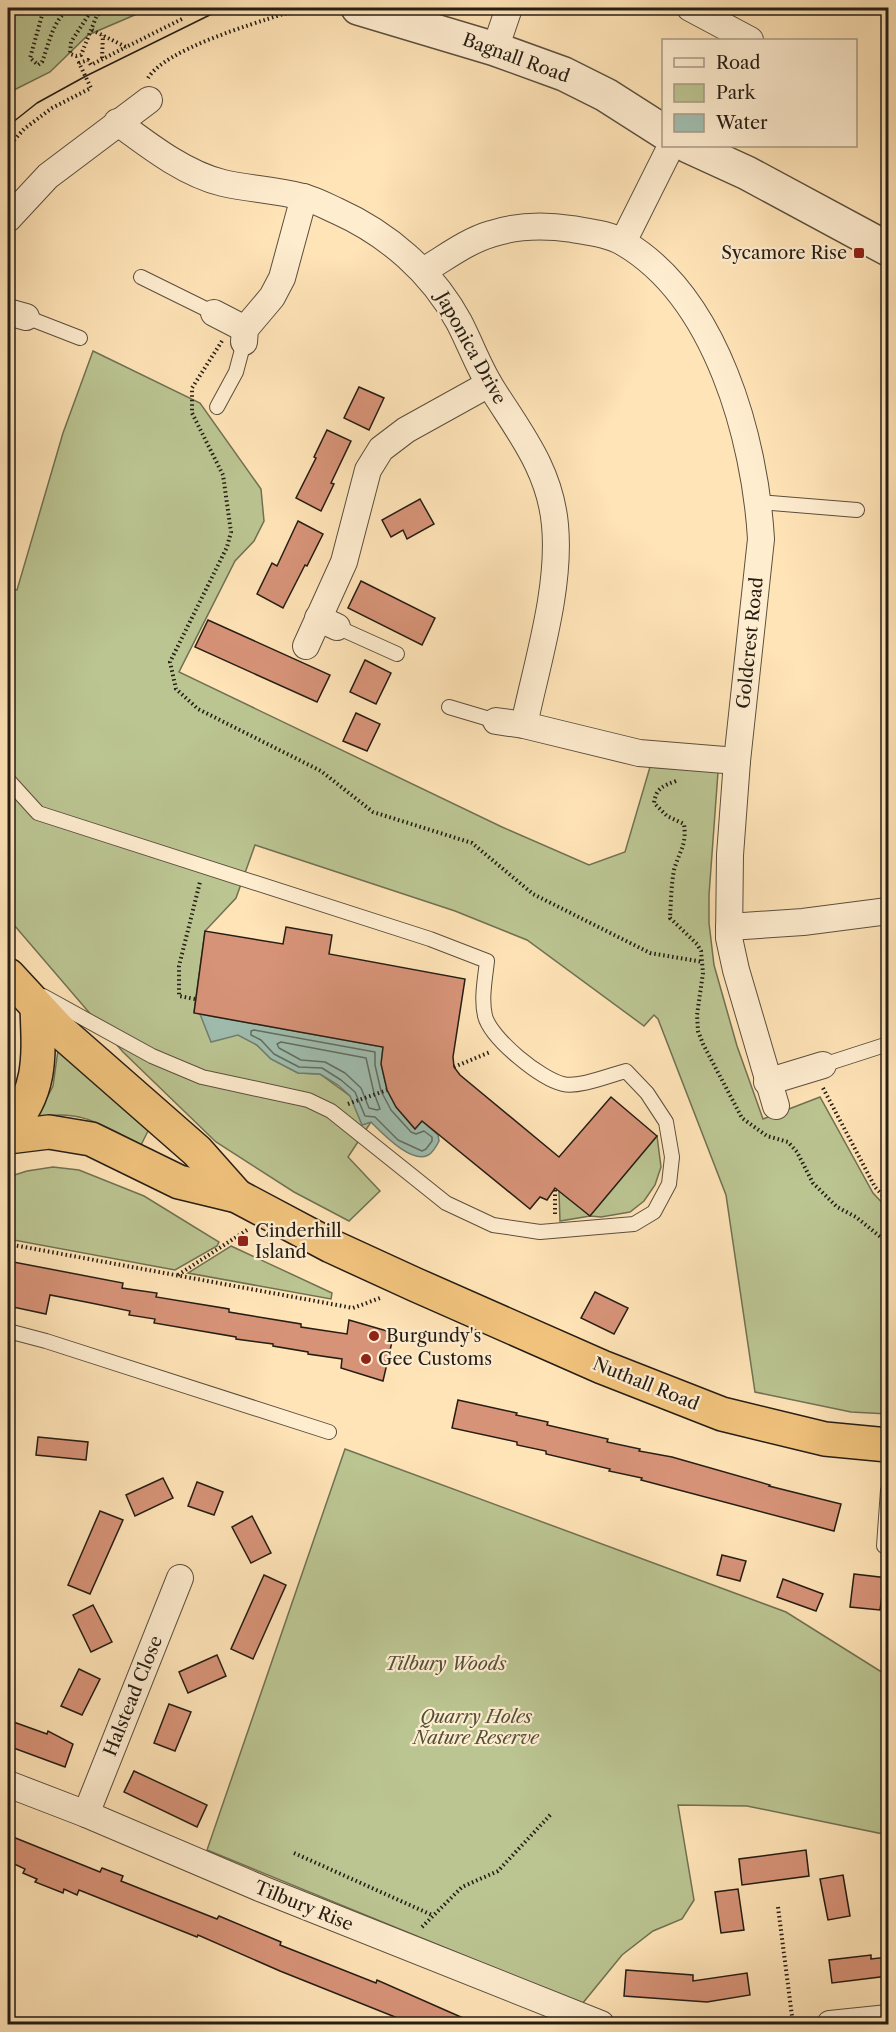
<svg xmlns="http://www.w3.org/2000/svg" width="896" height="2032" font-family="'Libre Caslon Text',serif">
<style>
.green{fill:#bbc592;stroke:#707153;stroke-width:1.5}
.water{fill:#a0beb0;stroke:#6f7e72;stroke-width:1.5}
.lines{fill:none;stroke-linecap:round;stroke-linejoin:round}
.shore{stroke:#626e62;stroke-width:1.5}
.building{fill:#d79378;stroke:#251d14;stroke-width:1.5}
.service-casing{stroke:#5c4f3d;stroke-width:16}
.minor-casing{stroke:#5c4f3d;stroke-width:28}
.tertiary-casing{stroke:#5c4f3d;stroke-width:36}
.trunk-casing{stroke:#251d14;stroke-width:36}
.path{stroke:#251d14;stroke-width:4;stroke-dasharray:1.5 3;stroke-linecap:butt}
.service{stroke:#ffedd0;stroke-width:14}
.minor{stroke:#ffedd0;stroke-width:26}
.tertiary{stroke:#ffedd0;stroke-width:33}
.trunk{stroke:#f0c27c;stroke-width:33}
.tram{stroke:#251d14;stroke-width:1.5}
.poi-dot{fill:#8f2418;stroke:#ffedd0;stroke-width:2}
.labels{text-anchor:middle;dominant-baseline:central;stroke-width:4.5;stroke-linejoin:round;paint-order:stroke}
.street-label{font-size:18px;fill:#251d14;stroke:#ffedd0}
.poi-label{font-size:18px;fill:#251d14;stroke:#ffedd0;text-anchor:start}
.park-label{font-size:18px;font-style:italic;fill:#524f3a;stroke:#ffedd0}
</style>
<rect width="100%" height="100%" fill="#ffe4b7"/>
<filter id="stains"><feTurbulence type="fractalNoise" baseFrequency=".00333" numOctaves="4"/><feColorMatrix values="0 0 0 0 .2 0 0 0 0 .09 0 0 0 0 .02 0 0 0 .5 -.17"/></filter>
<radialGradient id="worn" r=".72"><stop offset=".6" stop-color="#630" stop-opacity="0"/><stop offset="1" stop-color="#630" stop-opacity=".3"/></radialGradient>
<g class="green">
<path d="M12 8H151L88 35 50 72 8 93V29Z"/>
<path d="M93 351 200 403 261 489 264 521 254 541 235 561 179 672 502 827 589 865 625 852 650 767 718 772 709 895V923L714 965 737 1046 763 1119 820 1097 873 1193 888 1209V1414L851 1412 755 1392 726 1195 658 1019 654 1015 644 1026 527 940 455 911 255 845 236 898 205 931 194 1012 200 1014 257 1045 271 1059 298 1073 320 1074 350 1096 371 1122 348 1157 380 1191 349 1221 294 1192 216 1142 123 1052 8 918V589L17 590 63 433Z"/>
<path d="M59 1043 149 1129 141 1145C107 1127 76 1106 36 1119L53 1086Z"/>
<path d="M657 1136 661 1167 655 1185 644 1201 630 1212 601 1217 590 1216 560 1221 559 1192Z"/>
<path d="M53 1167 79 1170 144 1196 219 1242 217 1246 175 1270 8 1239V1177L27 1171Z"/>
<path d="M231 1246 332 1293 331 1299 188 1273Z"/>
<path d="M345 1449 786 1612 888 1676V1835L747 1806 678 1805 694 1900 682 1919 653 1931 622 1955 582 2004 207 1850Z"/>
</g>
<path class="water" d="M200 1014 383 1047C379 1084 392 1102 415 1128L422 1121 438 1135 439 1141C437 1145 434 1150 431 1153 415 1168 382 1133 371 1122L362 1125 350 1096 338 1085 320 1074 298 1073 271 1059 257 1045 238 1035 211 1042Z"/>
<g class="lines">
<g class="shore">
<path d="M254 1030 375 1052V1065L381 1091 391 1110 411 1132 416 1134 424 1131 432 1137V1141L426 1149 422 1151 398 1140 375 1117 365 1116 355 1092 341 1080 322 1068 299 1067 274 1054 261 1040 251 1035V1031Z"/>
<path d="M281 1042 366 1058 374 1093 380 1109 377 1110 369 1108 361 1088 345 1073 325 1062 301 1060 279 1048 277 1044Z"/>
</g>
</g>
<g class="building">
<path d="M359 387 384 398 369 430 344 418Z"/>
<path d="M327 430 351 441 331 483 334 484 321 511 296 498 316 458 314 457Z"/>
<path d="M420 499 434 524 407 539 403 530 391 537 382 520Z"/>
<path d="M298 521 323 534 307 566 305 565 283 608 257 594 272 563 277 566Z"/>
<path d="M361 581 435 618 422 645 348 608Z"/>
<path d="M208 620 330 675 317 702 195 647Z"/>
<path d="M365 660 391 673 376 704 350 692Z"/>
<path d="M356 713 380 724 367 751 343 741Z"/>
<path d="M286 927 332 935 329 954 465 979 453 1057 454 1067 460 1075 559 1157 611 1097 657 1136 590 1216 555 1188 547 1200 540 1197 530 1209 422 1121 415 1129 396 1107 387 1090 381 1064 383 1047 194 1013 205 931 283 944Z"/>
<path d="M8 1261 123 1283 122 1288 157 1293 156 1297 229 1309V1312L301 1324V1327L347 1334 349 1320 394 1333 383 1381 341 1368 342 1359 308 1354V1352L273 1346V1344L236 1339V1337L154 1323 155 1319 129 1315 130 1311 91 1303 50 1295 46 1314 8 1306Z"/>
<path d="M595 1292 628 1308 614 1334 581 1318Z"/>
<path d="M458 1400 517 1413 516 1415 548 1422 547 1425 608 1439 607 1442 640 1449 639 1451 672 1457 770 1485 769 1486 841 1504 834 1531 641 1480 642 1478 609 1471 610 1469 546 1454V1451L517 1445V1442L452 1428Z"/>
<path d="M38 1437 88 1442 86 1460 36 1455Z"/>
<path d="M163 1478 173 1498 135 1516 126 1495Z"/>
<path d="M197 1482 223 1492 214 1515 188 1506Z"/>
<path d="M100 1511 123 1520 90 1594 68 1585Z"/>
<path d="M252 1516 271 1553 251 1563 232 1527Z"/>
<path d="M722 1555 746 1561 740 1581 717 1575Z"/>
<path d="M854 1574 888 1578V1596L882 1595 880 1610 850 1607Z"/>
<path d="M264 1575 286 1585 253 1659 231 1649Z"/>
<path d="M783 1579 823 1594 816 1611 777 1597Z"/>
<path d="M93 1605 112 1642 91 1652 73 1615Z"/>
<path d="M217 1655 226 1676 188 1693 179 1672Z"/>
<path d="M79 1669 100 1679 82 1715 61 1706Z"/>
<path d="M169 1704 191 1712 175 1751 154 1743Z"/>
<path d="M8 1720 47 1734 48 1731 73 1744 65 1767 8 1746Z"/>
<path d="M134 1771 207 1805 197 1827 124 1792Z"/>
<path d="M8 1835 100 1872 102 1868 123 1876 121 1881 217 1919 219 1916 281 1942 280 1945 376 1983 377 1980 479 2025H415L280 1971 198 1935 197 1937 79 1890 77 1895 64 1889 63 1893 35 1882 37 1879 23 1873 25 1869 8 1861Z"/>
<path d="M806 1850 809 1876 742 1885 739 1859Z"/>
<path d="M843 1875 850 1916 828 1920 820 1879Z"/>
<path d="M738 1889 744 1930 721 1933 715 1892Z"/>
<path d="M871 1955V1959L888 1957V1976L832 1983 829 1960Z"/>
<path d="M626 1970 693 1975V1981L747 1973 750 1995 707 2002 624 1996Z"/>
</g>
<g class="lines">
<defs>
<g id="service">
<path d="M141 277 214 313"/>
<path d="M26 317 80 338"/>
<path d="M217 407 236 372 244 342"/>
<path d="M759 502 857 510"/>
<path d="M337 627 397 654"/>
<path d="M449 707 496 721"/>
<path d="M8 780 38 813 430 939 487 961C485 979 481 999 485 1016 491 1039 541 1079 563 1084 579 1088 610 1075 626 1071L647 1093 666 1122 672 1157 669 1184 654 1212 634 1224 540 1232 493 1225 446 1203 331 1111 308 1100 202 1077 152 1056 43 996"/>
<path d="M823 1065 888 1044"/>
<path d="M8 1331 46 1341 329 1432"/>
<path d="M888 1490 884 1546H888"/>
</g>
<g id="minor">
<path d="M690 8 750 40"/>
<path d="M495 49 509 8"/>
<path d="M117 122C148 145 185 174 223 183 249 189 277 190 303 197 315 200 326 206 337 211 388 234 432 272 459 322 470 343 478 366 491 387 519 432 550 469 555 525 561 588 537 663 524 725"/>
<path d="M8 219 48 176 149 100"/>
<path d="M623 242 671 146"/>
<path d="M423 271C445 258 467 241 491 234 518 225 544 225 572 229 589 232 610 234 624 243 717 298 755 439 761 539L737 761 730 855 729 938 736 970 776 1106"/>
<path d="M8 312 26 317"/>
<path d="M214 313 245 329"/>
<path d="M244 342 245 329 272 297 282 278 304 197"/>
<path d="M318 618 337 627"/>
<path d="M306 646 344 562 368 470 381 449 406 430 489 384"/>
<path d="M496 721 524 725 639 753 737 761"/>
<path d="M729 927 803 922 888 911"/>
<path d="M767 1082 823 1065"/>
<path d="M8 1784 86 1814 262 1889 601 2024"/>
<path d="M86 1814 180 1578"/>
<path d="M830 2024 888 2018"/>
</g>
<g id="tertiary">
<path d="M358 8 495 49 564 74 606 95 664 132"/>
<path d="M688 146 747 173 888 249"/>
</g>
<g id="trunk">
<path d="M8 975 59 1030 197 1151 237 1196"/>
<path d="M8 1129C42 1092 39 1056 37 1008"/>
<path d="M8 1137 49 1132 91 1139 179 1182 237 1196 331 1246 416 1285 602 1367 722 1414 825 1439 888 1445"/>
</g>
</defs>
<use href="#service" class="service-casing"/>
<use href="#minor" class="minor-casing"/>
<use href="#tertiary" class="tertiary-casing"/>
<use href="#trunk" class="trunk-casing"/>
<g class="path">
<path d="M44 8 30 58 38 65 42 62C49 44 53 18 71 8"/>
<path d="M93 8 71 42 70 54 76 56 81 55 97 15 112 8"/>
<path d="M277 8 283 14"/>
<path d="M92 30 126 47 182 19"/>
<path d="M102 58 103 35"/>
<path d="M148 78C166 49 250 25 283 14L293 13 304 8"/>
<path d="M8 147 24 129 52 108 91 88 79 63 88 60 91 65 126 47"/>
<path d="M222 341 192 388V413L223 475 231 532 227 547 170 662 176 689 198 709 321 771 373 812 472 843 533 894 650 953 703 962"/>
<path d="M676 781C663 786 656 788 654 803L667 816 684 824C687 845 679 852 674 870 671 886 671 903 670 918L697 944 701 951 703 973 697 1015 698 1031 703 1044 742 1118 767 1136 788 1142 797 1152 813 1183 837 1207 856 1217 888 1243"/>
<path d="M195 999 179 996V966L200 882"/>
<path d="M454 1067 490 1052"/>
<path d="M823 1088 875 1187 888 1201"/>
<path d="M348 1104 387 1090"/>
<path d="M555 1214V1188"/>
<path d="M8 1244 353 1308 380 1298"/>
<path d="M178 1275 247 1230"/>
<path d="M294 1853 432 1915"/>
<path d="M778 1907 793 2024"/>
<path d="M422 1927 462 1887 498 1871 552 1813"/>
</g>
<use href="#service" class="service"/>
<use href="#minor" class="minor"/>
<use href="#tertiary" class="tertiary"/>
<use href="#trunk" class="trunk"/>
<path class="tram" d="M8 126 37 103 86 76 224 8"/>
</g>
<g class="poi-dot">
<rect x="853" y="247" width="12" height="12" rx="3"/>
<rect x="237" y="1235" width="12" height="12" rx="3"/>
<circle cx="374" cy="1336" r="6"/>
<circle cx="366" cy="1359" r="6"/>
</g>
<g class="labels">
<g class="street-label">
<text transform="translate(516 58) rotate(20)">Bagnall Road</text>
<text transform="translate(471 348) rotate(61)">Japonica Drive</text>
<text transform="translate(750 643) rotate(-84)">Goldcrest Road</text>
<text transform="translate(646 1384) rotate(22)">Nuthall Road</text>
<text transform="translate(133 1696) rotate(-68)">Halstead Close</text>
<text transform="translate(304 1906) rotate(22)">Tilbury Rise</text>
</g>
<g class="poi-label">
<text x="847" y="253" text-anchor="end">Sycamore Rise</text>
<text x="255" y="1231">Cinderhill<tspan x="255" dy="21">Island</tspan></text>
<text x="386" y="1336">Burgundy's</text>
<text x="378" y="1359">Gee Customs</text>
</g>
<g class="park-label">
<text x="446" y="1664">Tilbury Woods</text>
<text x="476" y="1717">Quarry Holes<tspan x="476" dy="21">Nature Reserve</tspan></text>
</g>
</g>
<rect width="896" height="2032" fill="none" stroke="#ffe4b7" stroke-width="30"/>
<rect x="9" y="9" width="878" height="2014" fill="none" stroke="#251d14" stroke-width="3"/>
<rect x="15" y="15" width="866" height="2002" fill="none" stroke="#251d14" stroke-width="1.5"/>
<rect x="662" y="39" width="195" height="108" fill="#ffedd0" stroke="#a89a85" stroke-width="1.5"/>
<rect x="674" y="58" width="30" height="9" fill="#ffedd0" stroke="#a89a85" stroke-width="1.5"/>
<text x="716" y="69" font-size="18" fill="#251d14">Road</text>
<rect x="674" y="84" width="30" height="18" fill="#bbc592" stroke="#a89a85" stroke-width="1.5"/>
<text x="716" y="99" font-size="18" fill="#251d14">Park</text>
<rect x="674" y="114" width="30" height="18" fill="#a0beb0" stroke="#a89a85" stroke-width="1.5"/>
<text x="716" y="129" font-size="18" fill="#251d14">Water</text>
<rect width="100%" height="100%" filter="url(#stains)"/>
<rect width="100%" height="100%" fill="url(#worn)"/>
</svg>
